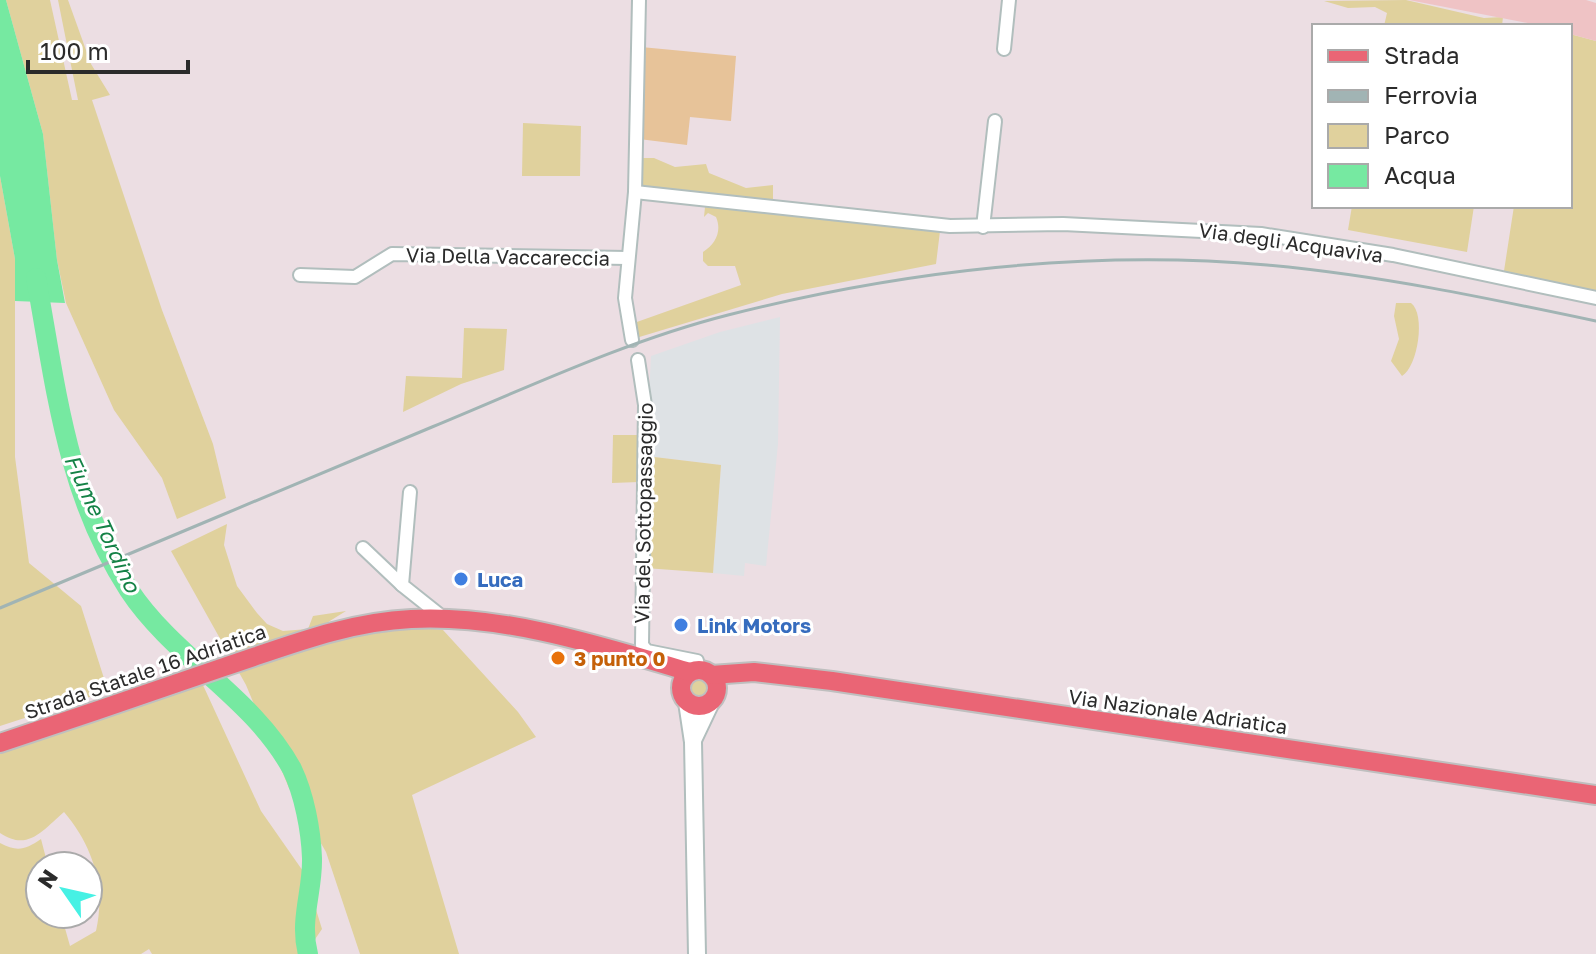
<svg xmlns="http://www.w3.org/2000/svg" width="1596" height="954" font-family="'Golos Text',sans-serif">
<style>
.industrial{fill:#dee2e5}
.green{fill:#e0d19d}
.sand{fill:#efc3c5}
.pitch{fill:#e7c399}
.water{fill:#76e9a1}
.lines{fill:none;stroke-linecap:round;stroke-linejoin:round}
.river{stroke:#76e9a1;stroke-width:20}
.street-casing{stroke:#b1bebd;stroke-width:16}
.secondary-casing{stroke:#b1bebd;stroke-width:20}
.primary-casing{stroke:#bfbfbf;stroke-width:22}
.street{stroke:#fff;stroke-width:12}
.secondary{stroke:#fff;stroke-width:16}
.primary{stroke:#ea6575;stroke-width:18}
.rail{stroke:#a1b4b4;stroke-width:3}
.shop-dot{fill:#3f7fe0;stroke:#fff;stroke-width:3}
.food-dot{fill:#e8710a;stroke:#fff;stroke-width:3}
.labels{text-anchor:middle;dominant-baseline:central;stroke-width:6;stroke-linejoin:round;paint-order:stroke}
.street-label{font-size:20px;fill:#2b2b2b;stroke:#fff}
.shop-label{font-size:20px;font-weight:bold;fill:#366cbe;stroke:#fff;text-anchor:start}
.food-label{font-size:20px;font-weight:bold;fill:#c56008;stroke:#fff;text-anchor:start}
.water-label{font-size:22px;font-style:italic;fill:#148246;stroke:#fff}
</style>
<rect width="100%" height="100%" fill="#ecdee3"/>
<path class="industrial" d="M780 317 778 444 766 566 745 563 744 576 713 573 721 465 646 456 651 356 720 332Z"/>
<g class="green">
<path d="M6 0H50L72 100H78L58 0H68L91 64 110 95 92 100 162 310 213 444 226 498 177 519 162 478 114 410 66 303 57 260 43 134Z"/>
<path d="M1406 0 1484 18 1503 17 1502 26H1384L1387 13 1375 7 1348 8 1324 1Z"/>
<path d="M1570 34 1596 41V293L1504 271 1514 206H1570Z"/>
<path d="M523 123 581 126 580 176H522Z"/>
<path d="M640 158H654L675 167 706 164 709 173 746 188 773 185V203L640 189Z"/>
<path d="M0 176 15 259V457L29 563 81 606 108 691 0 726Z"/>
<path d="M1352 206H1474L1467 252 1348 230Z"/>
<path d="M705 207 940 231 936 264 782 294 636 338 634 323 741 285 735 266H708L703 261V252C716 244 722 231 716 217L708 213 704 217Z"/>
<path d="M1396 303H1411C1426 314 1418 367 1402 376L1391 361 1399 339 1394 316Z"/>
<path d="M464 328 507 329 504 370 461 384 403 412 406 376 462 378Z"/>
<path d="M613 435H640L639 482 612 483Z"/>
<path d="M646 456 721 465 713 573 645 568Z"/>
<path d="M227 524 224 545 237 586 257 613 267 624 283 631 308 629 313 616 346 611 325 624 302 632 308 649C353 634 395 625 443 630L518 712 536 737 412 795 459 954H360L326 852 289 788 246 685 171 551Z"/>
<circle cx="699" cy="688" r="14"/>
<path d="M202 683 261 811 305 874 322 929 305 954H152L149 949 141 954H0V843C17 852 25 850 41 839L48 866H40V914H61L70 946 96 931C106 887 93 846 64 812 43 830 28 852 0 833V751Z"/>
</g>
<path class="sand" d="M1409 0H1586L1596 3V41L1570 34V26H1543Z"/>
<path class="pitch" d="M641 47 736 56 731 121 690 117 687 145 639 139Z"/>
<path class="water" d="M0 0H6L43 134 57 260 65 303 15 301V259L0 176Z"/>
<g class="lines">
<path class="river" d="M36 278C56 387 66 493 129 590 174 658 253 697 292 769 304 794 311 830 312 858 313 891 299 920 308 954"/>
<defs>
<g id="street">
<path d="M1004 49 1009 0"/>
<path d="M635 192 950 226 1063 224 1261 234 1393 255 1596 298"/>
<path d="M983 227 995 121"/>
<path d="M300 275 355 277 392 254 627 258"/>
<path d="M632 340 625 298 635 192 639 0"/>
<path d="M638 360 645 405 642 645 647 651 697 661 699 670"/>
<path d="M410 492 402 585 446 620"/>
<path d="M363 548 402 585"/>
</g>
<g id="secondary">
<path d="M687 702 693 742 697 954"/>
<path d="M693 740 712 700"/>
</g>
<g id="primary">
<circle cx="699" cy="688" r="18"/>
<path d="M711 675 754 672 832 681 1596 795"/>
<path d="M0 743C75 718 149 693 224 667 285 647 346 622 411 619 504 614 602 646 690 672"/>
</g>
</defs>
<use href="#street" class="street-casing"/>
<use href="#secondary" class="secondary-casing"/>
<use href="#primary" class="primary-casing"/>
<use href="#street" class="street"/>
<use href="#secondary" class="secondary"/>
<use href="#primary" class="primary"/>
<path class="rail" d="M0 608C144 548 288 487 432 427 529 387 626 341 728 315 902 271 1088 249 1267 265 1378 275 1487 298 1596 321"/>
</g>
<g class="shop-dot">
<circle cx="461" cy="579" r="8"/>
<circle cx="681" cy="625" r="8"/>
</g>
<circle class="food-dot" cx="558" cy="658" r="8"/>
<g class="labels">
<g class="street-label">
<text transform="translate(1291 242) rotate(8)">Via degli Acquaviva</text>
<text transform="translate(508 256) rotate(1)">Via Della Vaccareccia</text>
<text transform="translate(643 513) rotate(-89)">Via del Sottopassaggio</text>
<text transform="translate(145 671) rotate(-19)">Strada Statale 16 Adriatica</text>
<text transform="translate(1178 711) rotate(8)">Via Nazionale Adriatica</text>
</g>
<g class="shop-label">
<text x="477" y="579">Luca</text>
<text x="697" y="625">Link Motors</text>
</g>
<g class="food-label">
<text x="574" y="658">3 punto 0</text>
</g>
<g class="water-label">
<text transform="translate(103 523) rotate(65)">Fiume Tordino</text>
</g>
</g>
<rect x="1312" y="24" width="260" height="184" fill="#ffffff" stroke="#aaaaaa" stroke-width="2"/>
<rect x="1328" y="50" width="40" height="12" fill="#ea6575" stroke="#aaaaaa" stroke-width="2"/>
<text x="1384" y="64" font-size="24" fill="#2b2b2b">Strada</text>
<rect x="1328" y="90" width="40" height="12" fill="#a1b4b4" stroke="#aaaaaa" stroke-width="2"/>
<text x="1384" y="104" font-size="24" fill="#2b2b2b">Ferrovia</text>
<rect x="1328" y="124" width="40" height="24" fill="#e0d19d" stroke="#aaaaaa" stroke-width="2"/>
<text x="1384" y="144" font-size="24" fill="#2b2b2b">Parco</text>
<rect x="1328" y="164" width="40" height="24" fill="#76e9a1" stroke="#aaaaaa" stroke-width="2"/>
<text x="1384" y="184" font-size="24" fill="#2b2b2b">Acqua</text>
<g transform="translate(64 890) rotate(304)"><circle r="38" fill="#ffffff" stroke="#aaaaaa" stroke-width="2"/>
<path d="M0-6L14 30L0 20L-14 30Z" fill="#46f1e4"/>
<text y="-12" font-size="22" font-weight="bold" text-anchor="middle" fill="#2b2b2b">N</text>
</g>
<path d="M28 60v12h160v-12" fill="none" stroke="#2b2b2b" stroke-width="4"/>
<text x="40" y="60" font-size="24" fill="#2b2b2b" stroke="#ffffff" stroke-width="6" paint-order="stroke">100 m</text>
</svg>
